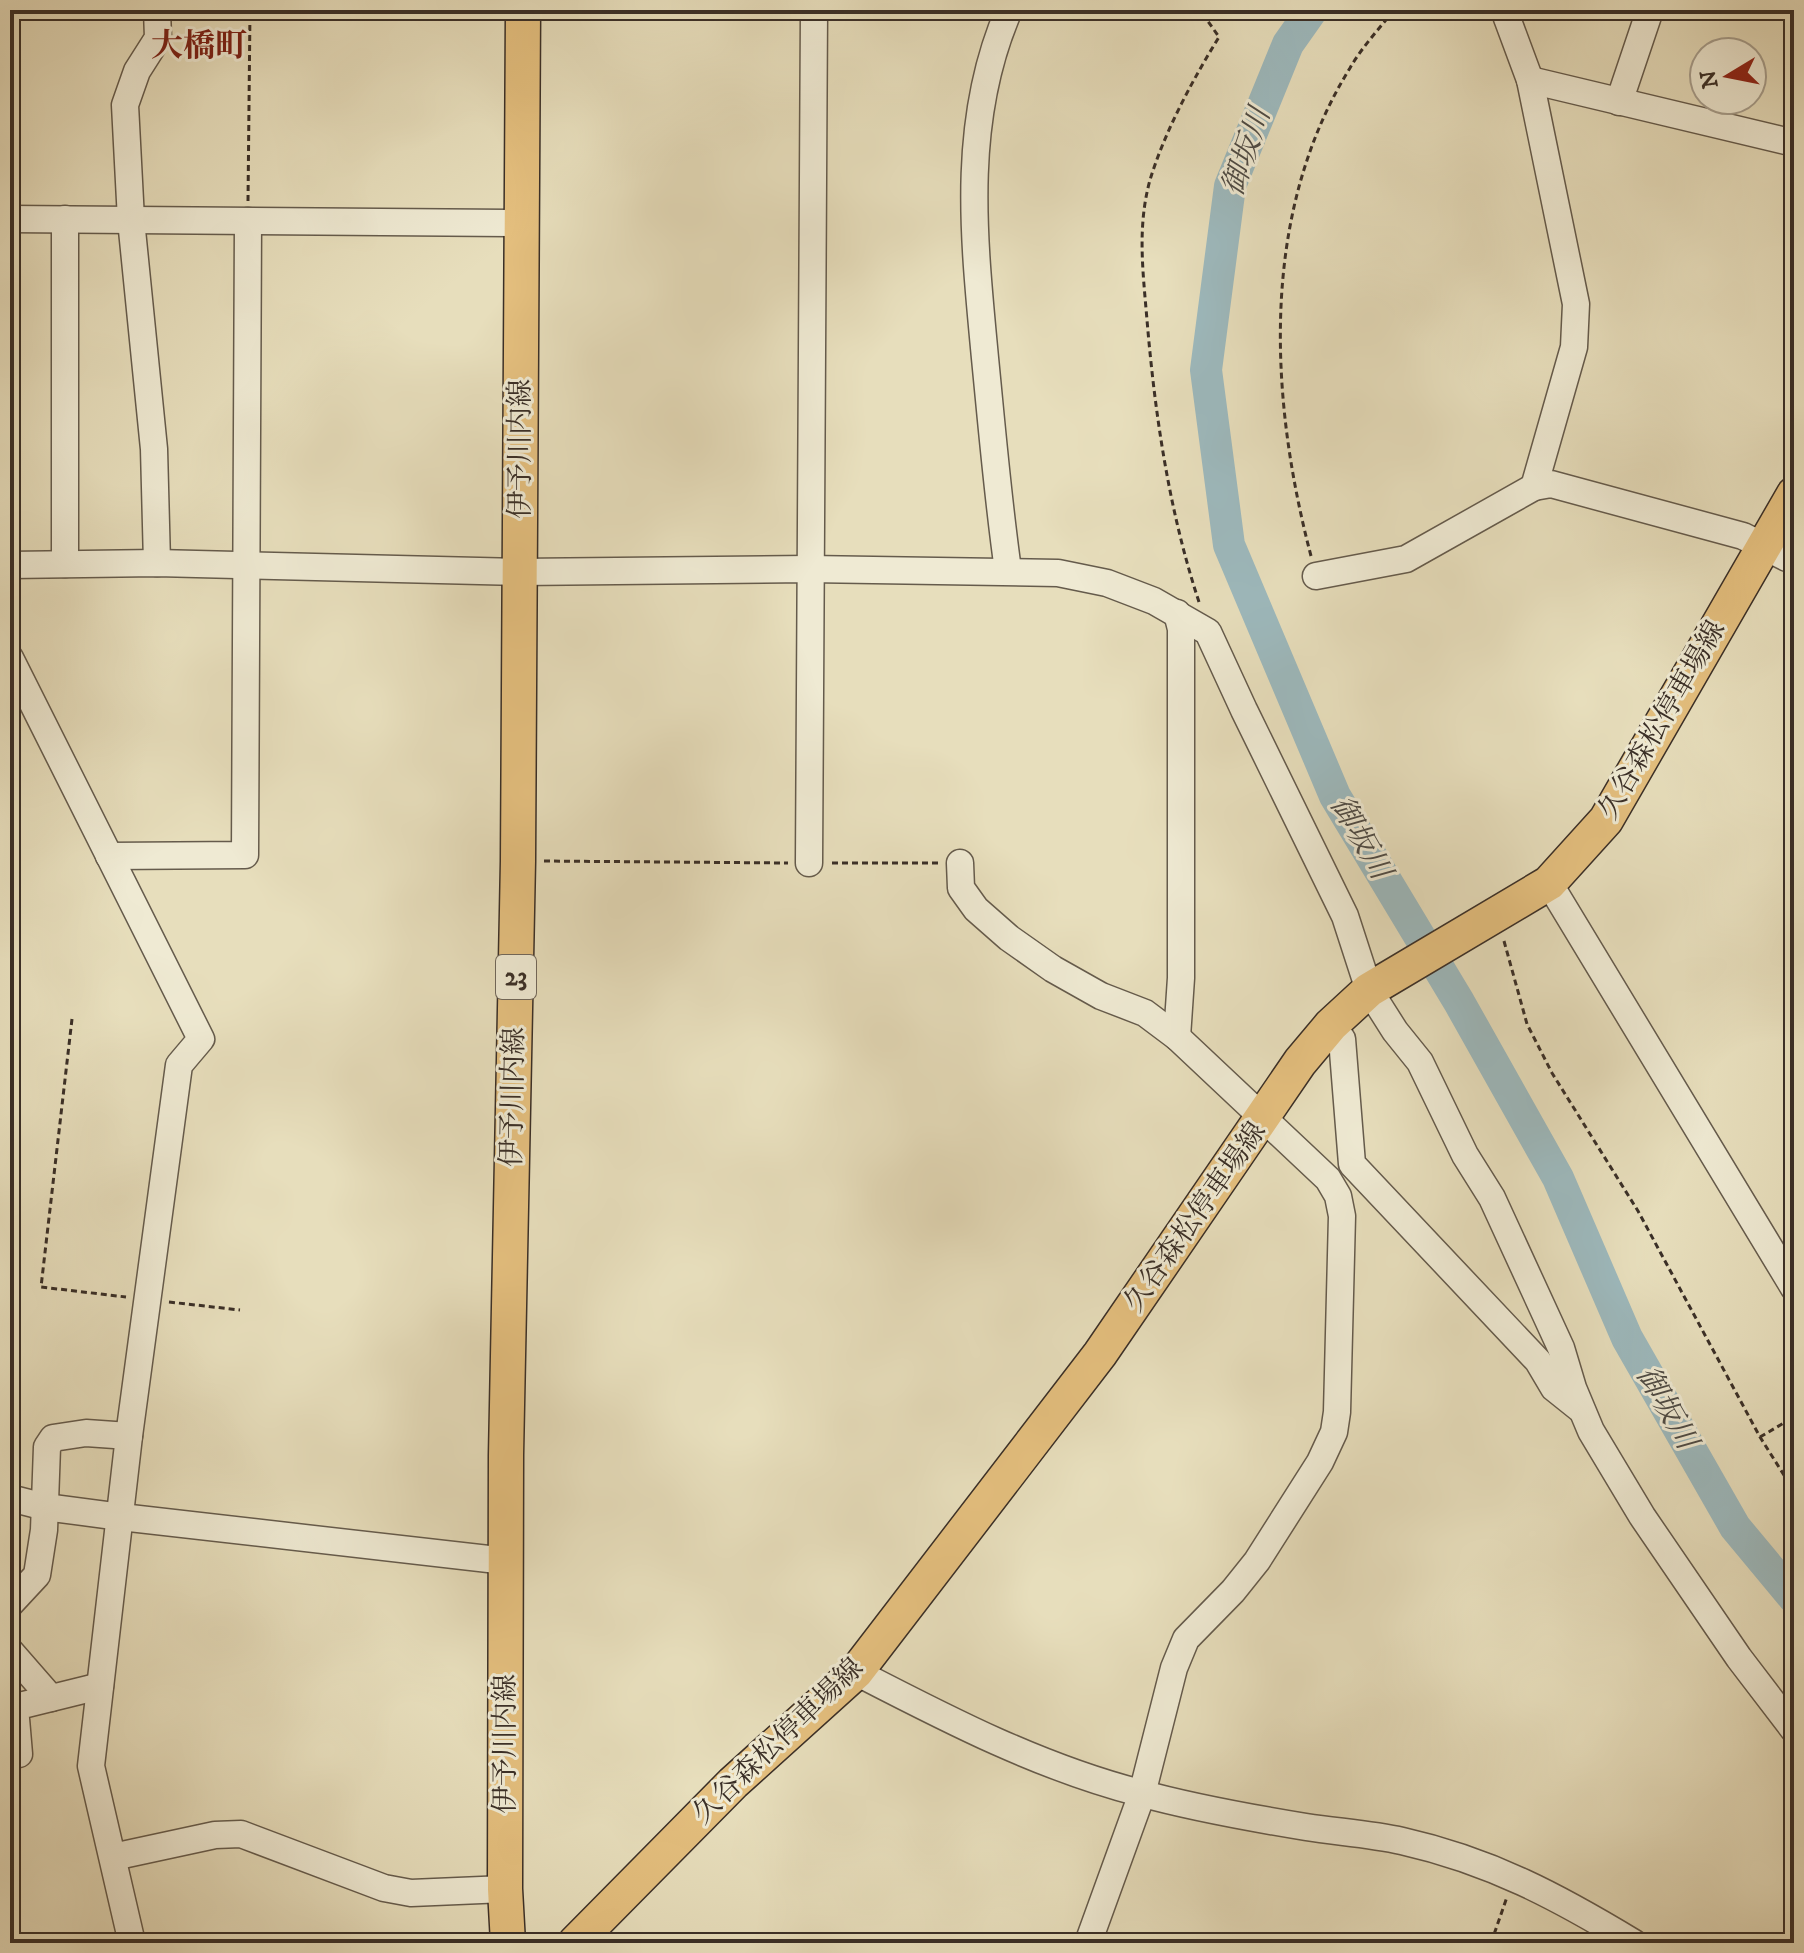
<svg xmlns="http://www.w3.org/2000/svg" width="1804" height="1953" font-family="'IM FELL DW Pica','Noto Serif JP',serif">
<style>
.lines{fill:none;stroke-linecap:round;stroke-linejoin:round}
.river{stroke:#9db9bd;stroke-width:32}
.minor-casing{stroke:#655b4c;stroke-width:29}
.major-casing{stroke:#3a2f27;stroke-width:37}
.path{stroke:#3a2f27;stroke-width:3;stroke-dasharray:6 4;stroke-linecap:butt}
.minor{stroke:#efead3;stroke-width:26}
.major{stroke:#e4bf7e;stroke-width:34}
.labels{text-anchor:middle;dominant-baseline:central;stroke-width:6;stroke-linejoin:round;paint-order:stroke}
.shield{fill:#efead3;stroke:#70675b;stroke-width:2}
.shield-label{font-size:26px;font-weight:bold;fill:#3a2f27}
.street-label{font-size:28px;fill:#3a2f27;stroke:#efead3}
.water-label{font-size:30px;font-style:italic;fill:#4e4b45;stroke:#efead3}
.quarter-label{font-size:32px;font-weight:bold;fill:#7a1f14;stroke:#efead3}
</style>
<rect width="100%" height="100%" fill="#e7debc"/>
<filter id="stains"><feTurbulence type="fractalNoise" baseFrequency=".0025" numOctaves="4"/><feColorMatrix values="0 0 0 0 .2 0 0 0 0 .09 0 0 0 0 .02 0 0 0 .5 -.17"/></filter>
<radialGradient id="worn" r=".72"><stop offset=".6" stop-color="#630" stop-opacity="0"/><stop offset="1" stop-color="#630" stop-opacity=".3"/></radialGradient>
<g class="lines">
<path class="river" d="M1312 10 1288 44 1230 186 1206 370 1229 545 1335 796 1459 1002 1558 1178 1627 1338 1735 1527 1794 1598"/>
<defs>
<g id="minor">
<path d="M1504 10 1530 80 1576 304 1574 347 1534 487 1551 484 1743 536 1787 558 1794 559"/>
<path d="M1530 80 1794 143"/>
<path d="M1619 102 1650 10"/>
<path d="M10 219 521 223"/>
<path d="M157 563 154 449 131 220 125 105 137 71 158 38 157 10"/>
<path d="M65 564V219"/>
<path d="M10 565 157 563 519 572 809 569 1058 573 1107 583 1154 601 1208 632 1244 710 1345 916 1369 990 1395 1031 1420 1062 1465 1155 1492 1198 1561 1348 1573 1388 1591 1431 1642 1516 1739 1658 1794 1730"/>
<path d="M1008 570C998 500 992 429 985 358 974 240 960 122 1009 10"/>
<path d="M1316 576 1406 559 1534 487"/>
<path d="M1177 613 1181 629V978L1177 1037"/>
<path d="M10 658 201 1039 179 1065 129 1436 91 1766 132 1943"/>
<path d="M109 856 245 855 248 221"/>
<path d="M809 863 814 10"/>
<path d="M960 863 961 888 976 909 1009 938 1053 969 1101 996 1145 1013 1177 1037 1328 1179 1338 1196 1342 1216 1337 1412 1334 1432 1320 1462 1257 1561 1233 1591 1186 1639 1174 1668 1142 1794 1088 1943"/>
<path d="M1549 883 1794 1288"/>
<path d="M1331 1025 1342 1039 1352 1164 1538 1361 1554 1388 1579 1408"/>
<path d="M10 1498 45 1507 121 1517 506 1561"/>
<path d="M10 1604 37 1575 44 1530 47 1447 53 1438 86 1433 129 1436"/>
<path d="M10 1651 51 1698"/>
<path d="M856 1672C947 1719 1039 1767 1140 1793 1194 1808 1251 1818 1306 1827 1338 1832 1371 1834 1402 1841 1491 1861 1558 1897 1634 1943"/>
<path d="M19 1754 15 1707 100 1686"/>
<path d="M113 1857 215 1835 241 1834 384 1888 411 1893 505 1889"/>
</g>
<g id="major">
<path d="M508 1943 505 1889 506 1455 518 861 523 10"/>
<path d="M575 1943 733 1783 856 1672 1100 1354 1300 1062 1331 1025 1369 990 1549 883 1606 820 1794 494"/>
</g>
</defs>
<use href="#minor" class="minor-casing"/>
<use href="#major" class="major-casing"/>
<g class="path">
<path d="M248 201 250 10"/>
<path d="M1311 556C1269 396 1260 213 1350 68 1362 47 1379 29 1394 10"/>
<path d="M1199 602C1169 511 1155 415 1147 320 1143 272 1137 227 1150 180 1164 133 1193 79 1219 37L1200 10"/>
<path d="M544 861 788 863"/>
<path d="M832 863H940"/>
<path d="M1504 941 1527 1024 1552 1073 1638 1211 1760 1437 1794 1491"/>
<path d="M72 1019 41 1287 126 1297"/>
<path d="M169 1302 240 1310"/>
<path d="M1760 1437 1794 1417"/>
<path d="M1491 1943 1507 1897"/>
</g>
<use href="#minor" class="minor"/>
<use href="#major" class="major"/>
</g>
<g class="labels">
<rect class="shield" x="496" y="955" width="40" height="44" rx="6"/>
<g class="shield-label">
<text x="516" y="977">23</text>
</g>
<g class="street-label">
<text transform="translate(520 449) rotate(-90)">伊予川内線</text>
<text transform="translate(1662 720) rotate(-60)">久谷森松停車場線</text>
<text transform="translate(513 1097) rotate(-89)">伊予川内線</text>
<text transform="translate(1195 1217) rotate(-55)">久谷森松停車場線</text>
<text transform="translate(778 1741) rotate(-44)">久谷森松停車場線</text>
<text transform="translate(505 1744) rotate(-90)">伊予川内線</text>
</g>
<g class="water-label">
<text transform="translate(1247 152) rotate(-71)">御坂川</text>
<text transform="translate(1360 838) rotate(60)">御坂川</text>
<text transform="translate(1666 1408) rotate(60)">御坂川</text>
</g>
<g class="quarter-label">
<text x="199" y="47">大橋町</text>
</g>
</g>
<rect width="1804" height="1953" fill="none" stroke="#e7debc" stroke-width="40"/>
<rect x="12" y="12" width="1780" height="1929" fill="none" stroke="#3a2f27" stroke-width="4"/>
<rect x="20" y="20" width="1764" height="1913" fill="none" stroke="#3a2f27" stroke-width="2"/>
<g transform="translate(1728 76) rotate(260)"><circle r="38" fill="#efead3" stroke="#a79f8e" stroke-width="2"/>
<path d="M0-6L14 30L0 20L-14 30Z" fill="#8f2418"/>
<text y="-12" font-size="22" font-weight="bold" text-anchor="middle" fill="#3a2f27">N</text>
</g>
<rect width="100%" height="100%" filter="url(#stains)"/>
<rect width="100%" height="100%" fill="url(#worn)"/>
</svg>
